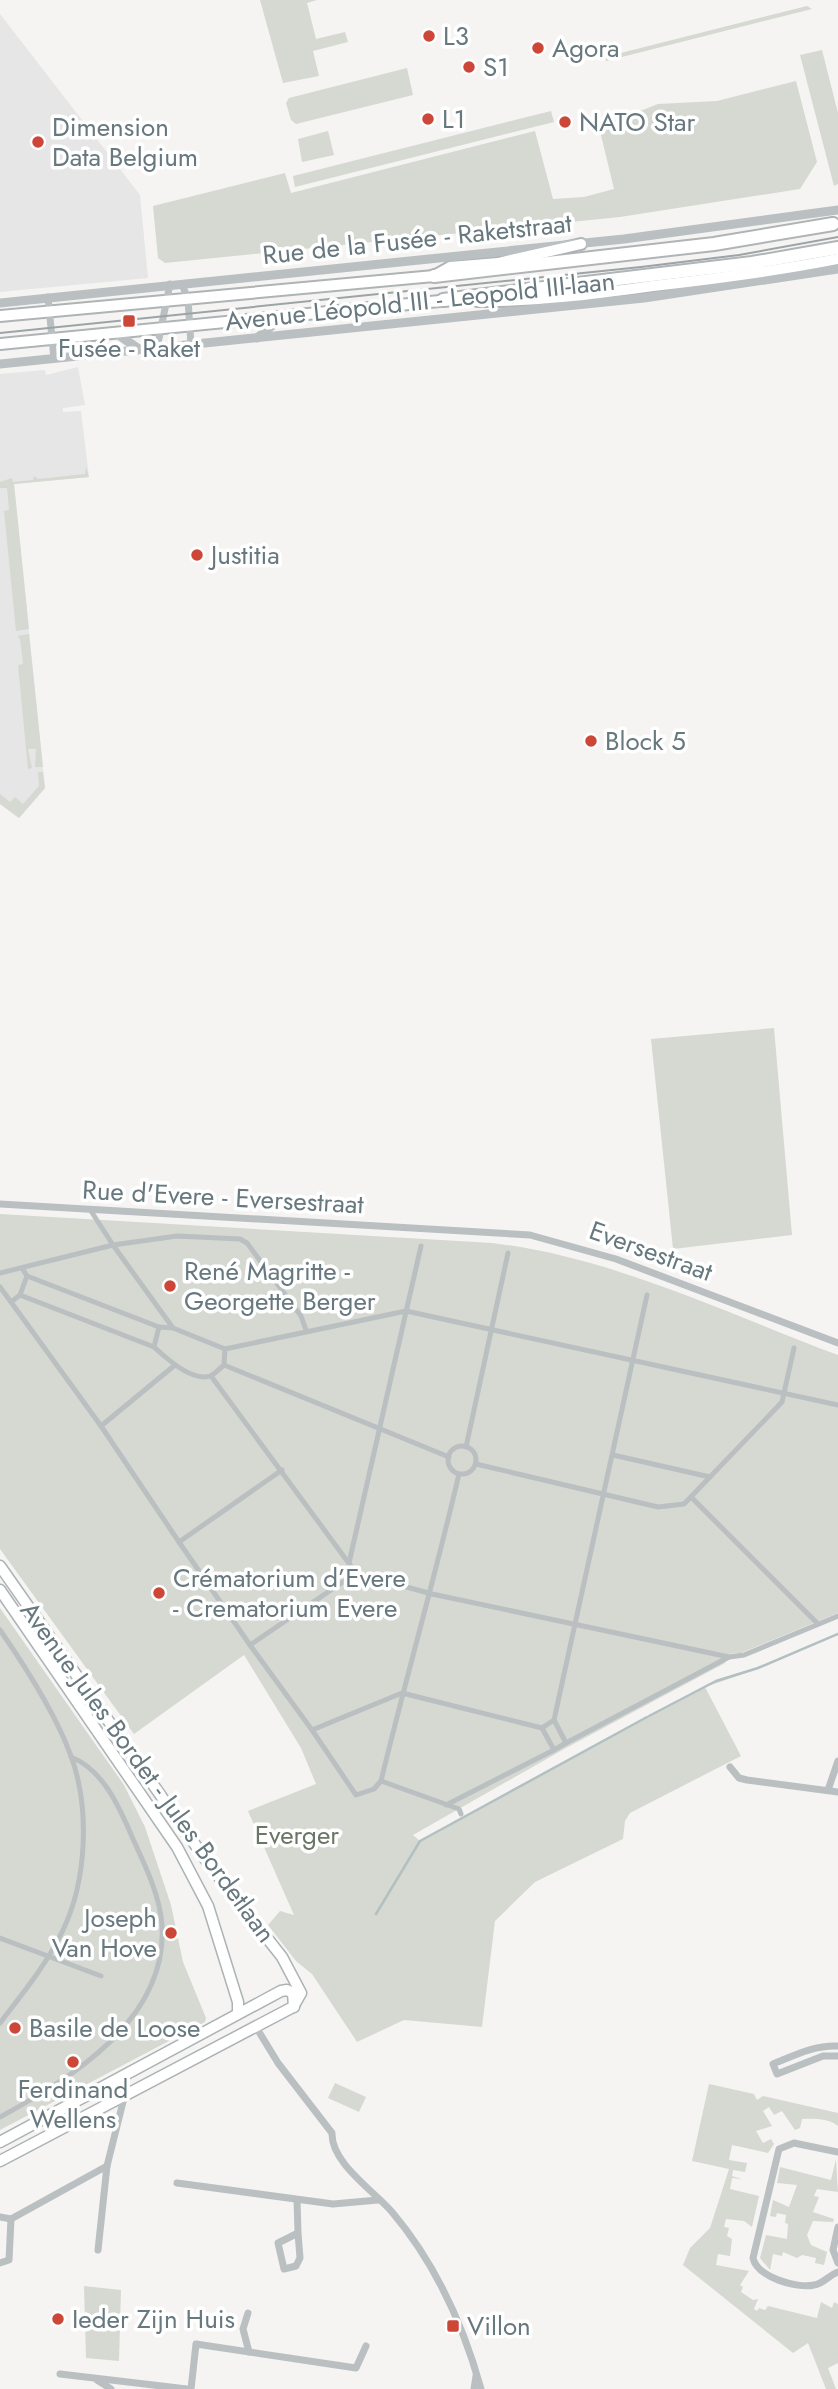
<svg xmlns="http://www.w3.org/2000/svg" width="838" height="2389" font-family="Jost,sans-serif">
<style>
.built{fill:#e5e6e5}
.green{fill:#d5d9d1}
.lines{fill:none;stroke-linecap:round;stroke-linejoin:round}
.stream{stroke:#b3c0c2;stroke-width:2.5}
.secondary-casing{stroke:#acb3b6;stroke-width:13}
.primary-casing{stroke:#aeb3b5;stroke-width:14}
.trunk-casing{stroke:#b0b4b6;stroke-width:16}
.pedestrian{stroke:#babfc1;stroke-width:5}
.minor{stroke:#babfc1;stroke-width:7}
.tertiary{stroke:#babfc1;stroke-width:9}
.secondary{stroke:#fff;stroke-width:10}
.primary{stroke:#fff;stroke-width:10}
.trunk{stroke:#fff;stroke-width:12}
.tram{stroke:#9ca4a7;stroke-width:2}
.poi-dot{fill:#cd4739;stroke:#fff;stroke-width:2.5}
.labels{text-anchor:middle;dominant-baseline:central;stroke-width:7;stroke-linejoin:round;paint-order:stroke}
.poi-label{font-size:26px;fill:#67787f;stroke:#fff;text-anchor:start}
.street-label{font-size:26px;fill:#67787f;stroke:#fff}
.park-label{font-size:26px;fill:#6b7765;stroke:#fff}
</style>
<rect width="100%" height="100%" fill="#f5f4f2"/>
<g class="built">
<path d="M0 14 140 195 148 278 0 292Z"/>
<path d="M78 367 85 405 63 408V412L81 411 89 477 14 484 45 788 19 818 0 804V374L45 370 46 375Z"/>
</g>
<g class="green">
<path d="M260 0H317L307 3 316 39 345 32 348 42 313 51 319 76 283 83Z"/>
<path d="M807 6 812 9 606 61 605 57Z"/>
<path d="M822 50 838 113V184L834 186 800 55Z"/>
<path d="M407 68 413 95 296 124 291 120 286 103 289 98Z"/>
<path d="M796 81 817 162 800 189 620 217 165 263 158 258 153 206 285 173 291 193 535 131 553 199 584 197 614 189 599 127 658 104 717 101Z"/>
<path d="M551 111 554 122 295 187 293 176Z"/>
<path d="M328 131 334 155 302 162 298 139Z"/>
<path d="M86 467 89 477 14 484 29 629 16 631 4 511 9 510 7 488H0V482L12 478 13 482 33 480 34 476 38 479 85 474Z"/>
<path d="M29 634 43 767H35L36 749H28L32 768 28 769 18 665 23 664 20 639 17 636Z"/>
<path d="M38 772H43L45 788 19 818 0 804V794L10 802 15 797 23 804 39 786Z"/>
<path d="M774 1028 792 1235 673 1249 651 1039Z"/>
<path d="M0 1214 492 1243C612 1257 726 1313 838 1355V1613L741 1653 729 1654 725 1663 566 1748 413 1835 420 1841 710 1683 757 1668 838 1634 758 1669 705 1687 741 1756 630 1813 625 1821 623 1839 535 1882 495 1921 482 2027 404 2020 357 2042 312 1974 296 1961 268 1925 280 1911 294 1915 248 1811 316 1784 301 1748 244 1655 134 1734 0 1549Z"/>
<path d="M0 1608 124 1785 145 1827 171 1905 183 1962 206 2018 205 2022 0 2130Z"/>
<path d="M335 2083 366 2097 359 2112 328 2098Z"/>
<path d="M709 2084 754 2094 757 2100 763 2096 838 2113V2126C831 2119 813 2118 802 2119L800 2128 795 2130 782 2111 774 2115 769 2107 763 2111 772 2126 756 2131 763 2143 771 2139 774 2144 768 2153 732 2145 729 2160 747 2163 745 2172 733 2170 732 2176 742 2179 732 2178 730 2189 759 2196 752 2227 744 2221 726 2219 724 2227 729 2228 727 2236 732 2239 730 2256 718 2254 716 2265 749 2271 740 2285 743 2287 741 2292 753 2300 758 2299 754 2309 757 2311 759 2308 765 2310 768 2306 817 2318 821 2302 832 2308 834 2302 838 2304V2363L828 2368 836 2389H826L808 2343 793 2353 683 2265 690 2248 710 2228 729 2169 692 2161Z"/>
<path d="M836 2159 838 2192 817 2189 814 2196 819 2197 813 2212 834 2219 833 2222 813 2221 807 2235 811 2245 827 2252 824 2265 815 2263 816 2258 802 2255 797 2258 783 2252 782 2256 773 2254 770 2270 760 2258 766 2235 787 2239 788 2224 785 2223 786 2215 777 2213 776 2217 770 2216 773 2200 789 2207 797 2185 777 2183 780 2167 831 2180Z"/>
<path d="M84 2286 121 2290 119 2361 86 2358Z"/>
</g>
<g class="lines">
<g class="stream">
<path d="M649 1716 716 1681 758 1668 838 1634"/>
<path d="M376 1914 420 1841 647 1717"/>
</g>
<defs>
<g id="secondary">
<path d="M0 1566 208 1863 282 1957 301 1993 293 2007 0 2161"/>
<path d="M0 1590 177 1847 208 1906 238 2002V2013"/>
<path d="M0 2142 281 1991 287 1990 293 1993 294 2007"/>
</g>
<g id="primary">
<path d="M477 301C535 302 594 294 653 286 715 279 777 271 838 259"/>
<path d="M0 316 434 276 450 267 498 263 581 244"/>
<path d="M0 344 450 300"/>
</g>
<g id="trunk">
<path d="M434 276 714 244 833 224"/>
<path d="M443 300 752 263 838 248"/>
</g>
</defs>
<use href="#secondary" class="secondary-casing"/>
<use href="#primary" class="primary-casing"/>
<use href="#trunk" class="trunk-casing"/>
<g class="pedestrian">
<path d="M91 1211 113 1245 177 1236 240 1239 247 1243 301 1316 306 1330"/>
<path d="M22 1268 27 1276 159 1327"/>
<path d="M0 1273 113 1245 173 1328 225 1349 224 1365C220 1368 215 1374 210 1376 192 1382 166 1358 154 1347L159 1327 173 1328"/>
<path d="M0 1287 11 1302 20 1295 154 1347"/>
<path d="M20 1295 27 1276"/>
<path d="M11 1302 101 1426 175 1365"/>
<path d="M225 1349 406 1311 838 1405"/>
<path d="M224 1365 449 1457"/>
<path d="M211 1376 356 1573 432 1594 729 1657 744 1655 838 1616"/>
<path d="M101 1426 179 1542 282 1470"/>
<circle cx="462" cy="1460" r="14"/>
<path d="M466 1447 508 1253"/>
<path d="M613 1455 710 1477"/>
<path d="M476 1464 658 1507 684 1504 782 1402 794 1348"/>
<path d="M459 1474C435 1577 406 1678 381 1781L374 1789 356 1795 312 1730 402 1693 542 1728 554 1720 647 1295"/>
<path d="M691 1497 818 1624"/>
<path d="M179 1542 250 1645 356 1573"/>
<path d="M349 1563 421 1246"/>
<path d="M0 1630C25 1666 56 1715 71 1756 90 1808 87 1880 63 1930 47 1964 23 1993 0 2023"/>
<path d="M250 1645 312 1730"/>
<path d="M542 1728 554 1750 566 1743 554 1720"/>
<path d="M566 1743 729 1657"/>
<path d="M381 1781 459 1809 461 1814"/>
<path d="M446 1805 554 1750"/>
<path d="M0 1938 101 1976"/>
<path d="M0 2117C72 2078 168 2019 162 1925 160 1896 145 1865 133 1839 120 1809 104 1770 71 1757"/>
</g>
<g class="minor">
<path d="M182 284 188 300 191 344"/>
<path d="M48 297 54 359"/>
<path d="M157 348 170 284"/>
<path d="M0 1204 530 1235 616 1259 838 1343"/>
<path d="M730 1767 739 1778 747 1780 838 1792"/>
<path d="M828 1790 838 1761"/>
<path d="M256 2027 278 2063 332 2133C331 2163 374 2191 392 2212 436 2264 463 2324 481 2389"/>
<path d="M838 2046C814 2045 795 2055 773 2064L777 2074 823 2056H838"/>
<path d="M838 2152 794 2143 779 2149 753 2258C757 2277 797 2289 814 2285 823 2284 829 2275 838 2272"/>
<path d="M177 2183 333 2204 378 2200"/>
<path d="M297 2200 298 2233 278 2243 284 2269 296 2266 300 2258 298 2233"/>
<path d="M0 2217 11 2219 107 2166 125 2094 121 2076"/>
<path d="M838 2227 833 2250 838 2263"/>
<path d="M98 2250 107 2166"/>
<path d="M0 2263 9 2260 11 2219"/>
<path d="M248 2313 243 2329 249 2352"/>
<path d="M60 2374 187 2389"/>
<path d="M97 2380 111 2389"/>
<path d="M191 2389 196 2344 356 2368 366 2346"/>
<path d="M474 2389 476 2376"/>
</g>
<g class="tertiary">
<path d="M0 303 624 239 838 210"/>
<path d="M117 334 139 349"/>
<path d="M257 338 284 316"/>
<path d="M0 364 644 298 838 269"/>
</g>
<use href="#secondary" class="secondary"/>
<use href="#primary" class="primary"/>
<use href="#trunk" class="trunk"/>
<path class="tram" d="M0 333 641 267 739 255 838 237"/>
</g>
<g class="poi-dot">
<circle cx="429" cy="36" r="7"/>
<circle cx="538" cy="48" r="7"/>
<circle cx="469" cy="67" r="7"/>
<circle cx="428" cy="119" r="7"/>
<circle cx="565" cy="122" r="7"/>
<circle cx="38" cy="142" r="7"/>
<rect x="122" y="314" width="14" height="14" rx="3.5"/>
<circle cx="197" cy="555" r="7"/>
<circle cx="591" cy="741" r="7"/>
<circle cx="170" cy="1286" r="7"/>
<circle cx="159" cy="1593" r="7"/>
<circle cx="171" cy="1933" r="7"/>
<circle cx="15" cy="2028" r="7"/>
<circle cx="73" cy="2062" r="7"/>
<circle cx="58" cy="2319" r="7"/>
<rect x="446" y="2319" width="14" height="14" rx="3.5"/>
</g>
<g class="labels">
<g class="poi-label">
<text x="443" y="36">L3</text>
<text x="552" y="48">Agora</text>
<text x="483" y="67">S1</text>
<text x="442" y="119">L1</text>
<text x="579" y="122">NATO Star</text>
<text x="52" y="127">Dimension<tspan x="52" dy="30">Data Belgium</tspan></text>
<text x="129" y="348" text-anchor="middle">Fusée - Raket</text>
<text x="211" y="555">Justitia</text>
<text x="605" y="741">Block 5</text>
<text x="184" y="1271">René Magritte -<tspan x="184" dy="30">Georgette Berger</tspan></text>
<text x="173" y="1578">Crématorium d’Evere<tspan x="173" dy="30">- Crematorium Evere</tspan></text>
<text x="157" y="1918" text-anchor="end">Joseph<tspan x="157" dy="30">Van Hove</tspan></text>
<text x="29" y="2028">Basile de Loose</text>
<text x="73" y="2089" text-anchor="middle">Ferdinand<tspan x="73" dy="30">Wellens</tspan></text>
<text x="72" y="2319">Ieder Zijn Huis</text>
<text x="467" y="2326">Villon</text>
</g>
<g class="street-label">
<text transform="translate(417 239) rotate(-6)">Rue de la Fusée - Raketstraat</text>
<text transform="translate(420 301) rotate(-6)">Avenue Léopold III - Leopold III-laan</text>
<text transform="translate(223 1197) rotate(3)">Rue d'Evere - Eversestraat</text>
<text transform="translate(651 1251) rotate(20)">Eversestraat</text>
<text transform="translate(148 1772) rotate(54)">Avenue Jules Bordet - Jules Bordetlaan</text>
</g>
<g class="park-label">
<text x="297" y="1835">Everger</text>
</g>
</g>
</svg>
